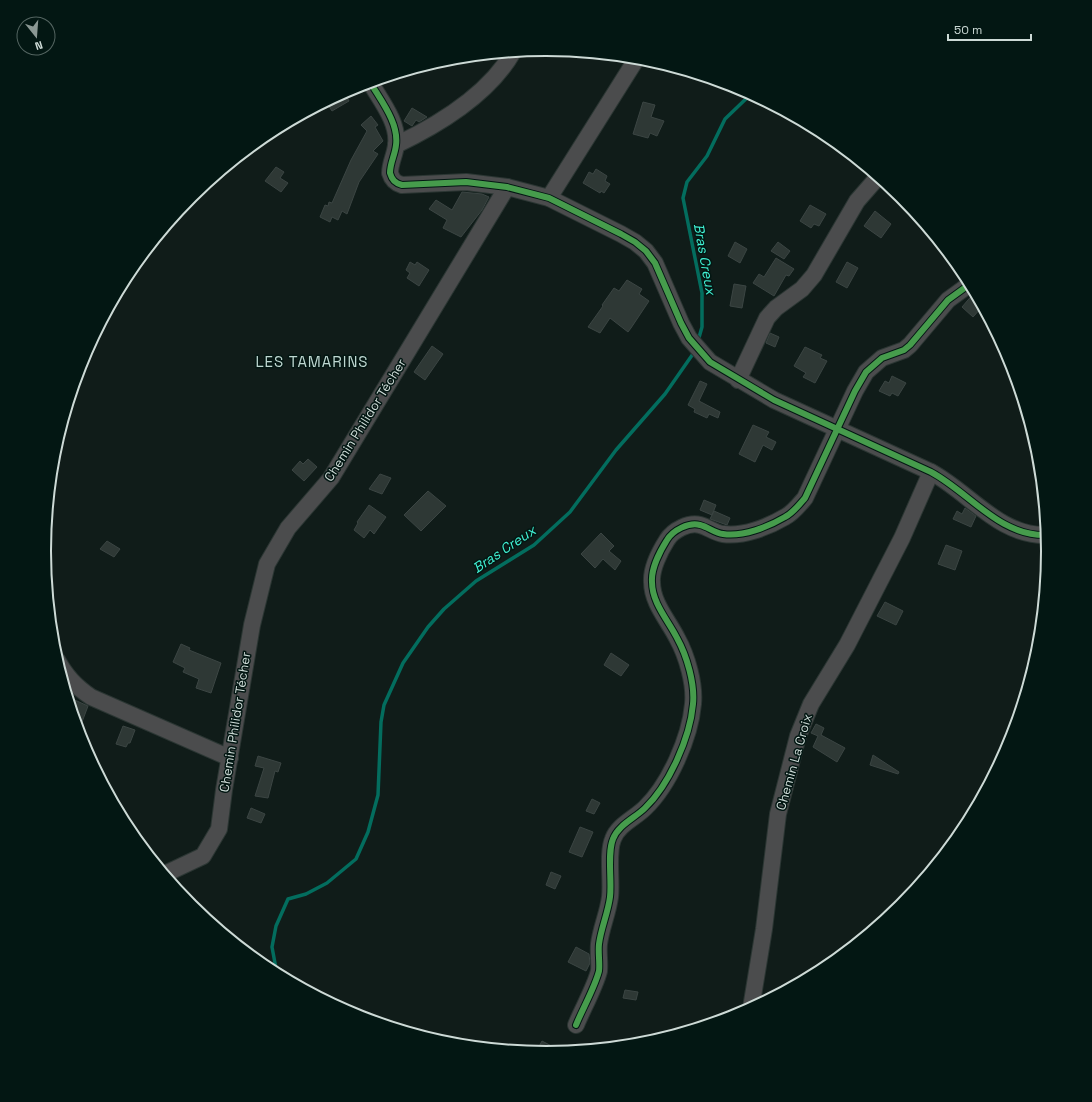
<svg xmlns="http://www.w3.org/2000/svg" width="1092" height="1102" font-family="'Space Grotesk',sans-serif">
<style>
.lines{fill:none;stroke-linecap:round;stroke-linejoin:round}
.stream{stroke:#036d5e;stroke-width:3.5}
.building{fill:#2e3835;stroke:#3b4543}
.minor-casing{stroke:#2b3633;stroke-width:18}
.minor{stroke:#4b4c4d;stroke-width:16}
.cycleway-casing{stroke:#031713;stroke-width:8}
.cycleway{stroke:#469c4c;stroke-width:6}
.labels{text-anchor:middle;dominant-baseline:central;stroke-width:3;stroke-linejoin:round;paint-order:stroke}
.street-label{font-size:13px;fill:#cddad6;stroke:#031713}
.water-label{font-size:14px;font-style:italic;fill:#41f1d4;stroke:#031713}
.quarter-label{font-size:15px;letter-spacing:1px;fill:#bed7d1;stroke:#031713}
.rim{fill:none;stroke:#cddad6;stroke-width:2}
</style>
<rect width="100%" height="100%" fill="#101c19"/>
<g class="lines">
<g class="stream">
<path d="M698 341 702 327V293L683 198 687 182 707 156 725 119 751 94"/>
<path d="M277 974 272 947 276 926 288 899 306 894 327 883 356 859 368 832 378 795 381 722 384 705 403 663 428 627 444 609 476 581 534 545 570 512 616 450 665 394 695 351"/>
</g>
</g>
<g class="building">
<path d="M344 92 349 101 332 111 326 102Z"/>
<path d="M643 102 655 105 651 117 664 121 657 136 650 133 648 138 633 134Z"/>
<path d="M412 108 427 117 419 122 416 120 412 126 404 121Z"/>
<path d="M371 116 378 125 375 127 383 141 373 151 378 154 359 182 347 214 342 211 338 220 332 217 330 222 320 217 325 205 328 206 329 202 332 203 351 160 367 131 361 125Z"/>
<path d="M276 167 284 172 280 178 288 183 281 192 265 181Z"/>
<path d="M596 169 607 176 605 181 610 184 604 193 601 191 600 193 583 183 589 172 593 174Z"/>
<path d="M462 192 482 194 489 197 482 210 461 237 443 228 447 220 429 209 436 200 452 210Z"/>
<path d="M810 205 826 214 819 226 814 224 811 228 800 221Z"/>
<path d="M875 211 891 224 881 238 864 226Z"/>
<path d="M735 242 747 249 740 263 728 256Z"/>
<path d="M778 242 790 251 784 259 771 251Z"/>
<path d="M776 258 794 269 789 276 786 275 774 296 753 283 759 274 764 277Z"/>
<path d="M410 262 415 265 417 262 429 270 419 286 407 278 410 273 406 270Z"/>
<path d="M847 262 858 268 847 288 836 282Z"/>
<path d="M627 280 642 289 639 294 649 301 631 328 628 332 610 318 600 333 588 327 603 306 602 305 614 288 619 291Z"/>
<path d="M734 284 746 286 742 308 730 306Z"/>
<path d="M974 293 979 302 977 304 981 308 973 317 962 307Z"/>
<path d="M770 333 779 337 775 347 766 343Z"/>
<path d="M432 346 443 354 425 380 414 372Z"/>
<path d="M805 347 822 355 820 358 827 361 815 383 803 377 806 373 794 366Z"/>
<path d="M892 376 906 383 898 396 892 393 890 396 879 391 885 381 889 383Z"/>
<path d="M700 381 707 384 699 401 720 412 718 418 709 414 707 418 694 412 695 409 688 405Z"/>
<path d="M753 425 769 432 766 437 776 442 772 450 763 445 755 462 739 454Z"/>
<path d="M308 459 317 467 304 481 292 470 300 461 303 464Z"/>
<path d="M380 474 391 478 382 494 369 489Z"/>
<path d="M428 491 446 506 421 531 404 515Z"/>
<path d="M704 500 716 505 712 515 700 510Z"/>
<path d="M369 505 386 517 374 534 370 530 364 538 354 530 358 523 357 522Z"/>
<path d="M965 508 976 516 971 527 953 519 957 511 962 514Z"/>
<path d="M714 511 730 518 727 525 710 519Z"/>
<path d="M601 533 614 546 609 551 621 561 615 570 603 559 595 568 581 554Z"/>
<path d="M107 541 120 549 114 557 100 549Z"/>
<path d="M946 545 962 551 955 570 938 564Z"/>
<path d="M885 602 903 611 896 625 877 616Z"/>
<path d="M181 644 190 648 189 650 221 663 211 693 196 688 199 679 183 672 185 668 173 662Z"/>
<path d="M611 653 629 665 621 676 604 665Z"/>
<path d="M68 697 88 706 82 722 75 719Z"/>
<path d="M816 724 824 728 821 735 845 748 837 762 813 747 818 736 811 733Z"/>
<path d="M123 726 135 730 130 743H128L126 747 116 744Z"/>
<path d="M873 755 899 772 898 774 870 765Z"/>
<path d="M258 756 281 763 278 772 275 771 268 798 255 796 264 768 255 766Z"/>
<path d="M592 799 600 803 594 814 586 811Z"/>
<path d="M251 808 265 814 261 823 247 818Z"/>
<path d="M580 827 593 832 582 857 569 852Z"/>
<path d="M551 872 561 876 555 889 546 885Z"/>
<path d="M576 947 589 954 590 963 586 971 568 962Z"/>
<path d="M625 990 638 992 636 1000 623 998Z"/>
<path d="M542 1041 561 1051 536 1052Z"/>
</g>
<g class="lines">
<defs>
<g id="minor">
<path d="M370 82C381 101 399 123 396 145 395 155 390 163 390 173 392 180 395 183 402 185L466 182 507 187 549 198 621 234 635 242 646 251 655 263 681 323 689 338 710 362 774 400 931 472C970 493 999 536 1046 535"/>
<path d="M396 145C438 125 489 94 513 52"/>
<path d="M549 198 637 58"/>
<path d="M738 380 767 318 776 308 802 289 814 275 857 201 878 177"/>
<path d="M57 660C66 676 75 686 91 697L230 758"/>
<path d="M165 874 203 856 219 829 224 790 252 625 267 564 288 528 331 478 507 187"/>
<path d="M751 1008 764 929 778 814 798 736 811 704 847 645 902 538 931 472"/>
<path d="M576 1025C582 1010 595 987 599 971 600 963 598 953 599 944 601 928 608 913 610 897 612 881 607 853 613 839 618 825 635 818 645 808 669 785 690 738 693 704 695 684 687 656 677 638 668 620 652 603 652 582 651 569 660 551 667 540 673 530 689 522 700 525 708 527 715 533 723 534 743 537 768 527 785 517 793 513 799 505 805 498L855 391 866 372 882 358 904 350 910 345 948 300 970 284"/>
</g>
</defs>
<use href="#minor" class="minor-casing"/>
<use href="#minor" class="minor"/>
<defs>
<g id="cycleway">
<path d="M370 82C381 101 399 123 396 145 395 155 390 163 390 173 392 180 395 183 402 185L466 182 507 187 549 198 621 234 635 242 646 251 655 263 681 323 689 338 710 362 774 400 931 472C970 493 999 536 1046 535"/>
<path d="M576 1025C582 1010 595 987 599 971 600 963 598 953 599 944 601 928 608 913 610 897 612 881 607 853 613 839 618 825 635 818 645 808 669 785 690 738 693 704 695 684 687 656 677 638 668 620 652 603 652 582 651 569 660 551 667 540 673 530 689 522 700 525 708 527 715 533 723 534 743 537 768 527 785 517 793 513 799 505 805 498L855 391 866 372 882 358 904 350 910 345 948 300 970 284"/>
</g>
</defs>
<use href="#cycleway" class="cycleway-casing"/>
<use href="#cycleway" class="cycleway"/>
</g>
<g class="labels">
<g class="street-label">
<text transform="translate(365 420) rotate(-58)">Chemin Philidor Técher</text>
<text transform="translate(235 722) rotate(-81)">Chemin Philidor Técher</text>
<text transform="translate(794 762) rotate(-74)">Chemin La Croix</text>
</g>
<g class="water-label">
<text transform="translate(705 259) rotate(80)">Bras Creux</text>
<text transform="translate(504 549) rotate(-34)">Bras Creux</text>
</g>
<g class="quarter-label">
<text x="312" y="361">LES TAMARINS</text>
</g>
</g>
<path d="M0 0H1092V1102H0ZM51 551a495 495 0 1 1 990 0a495 495 0 1 1-990 0Z" fill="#031713" fill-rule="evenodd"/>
<path class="rim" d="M51 551a495 495 0 1 1 990 0a495 495 0 1 1-990 0Z"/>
<g transform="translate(36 36) rotate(163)"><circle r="19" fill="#031713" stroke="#546561"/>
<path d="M0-3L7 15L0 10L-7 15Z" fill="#8b9894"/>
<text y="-6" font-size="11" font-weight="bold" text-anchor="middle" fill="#cddad6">N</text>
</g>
<path d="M948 34v6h83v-6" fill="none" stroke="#cddad6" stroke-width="2"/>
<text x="954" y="34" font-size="12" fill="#cddad6" stroke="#031713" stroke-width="3" paint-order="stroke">50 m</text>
</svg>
